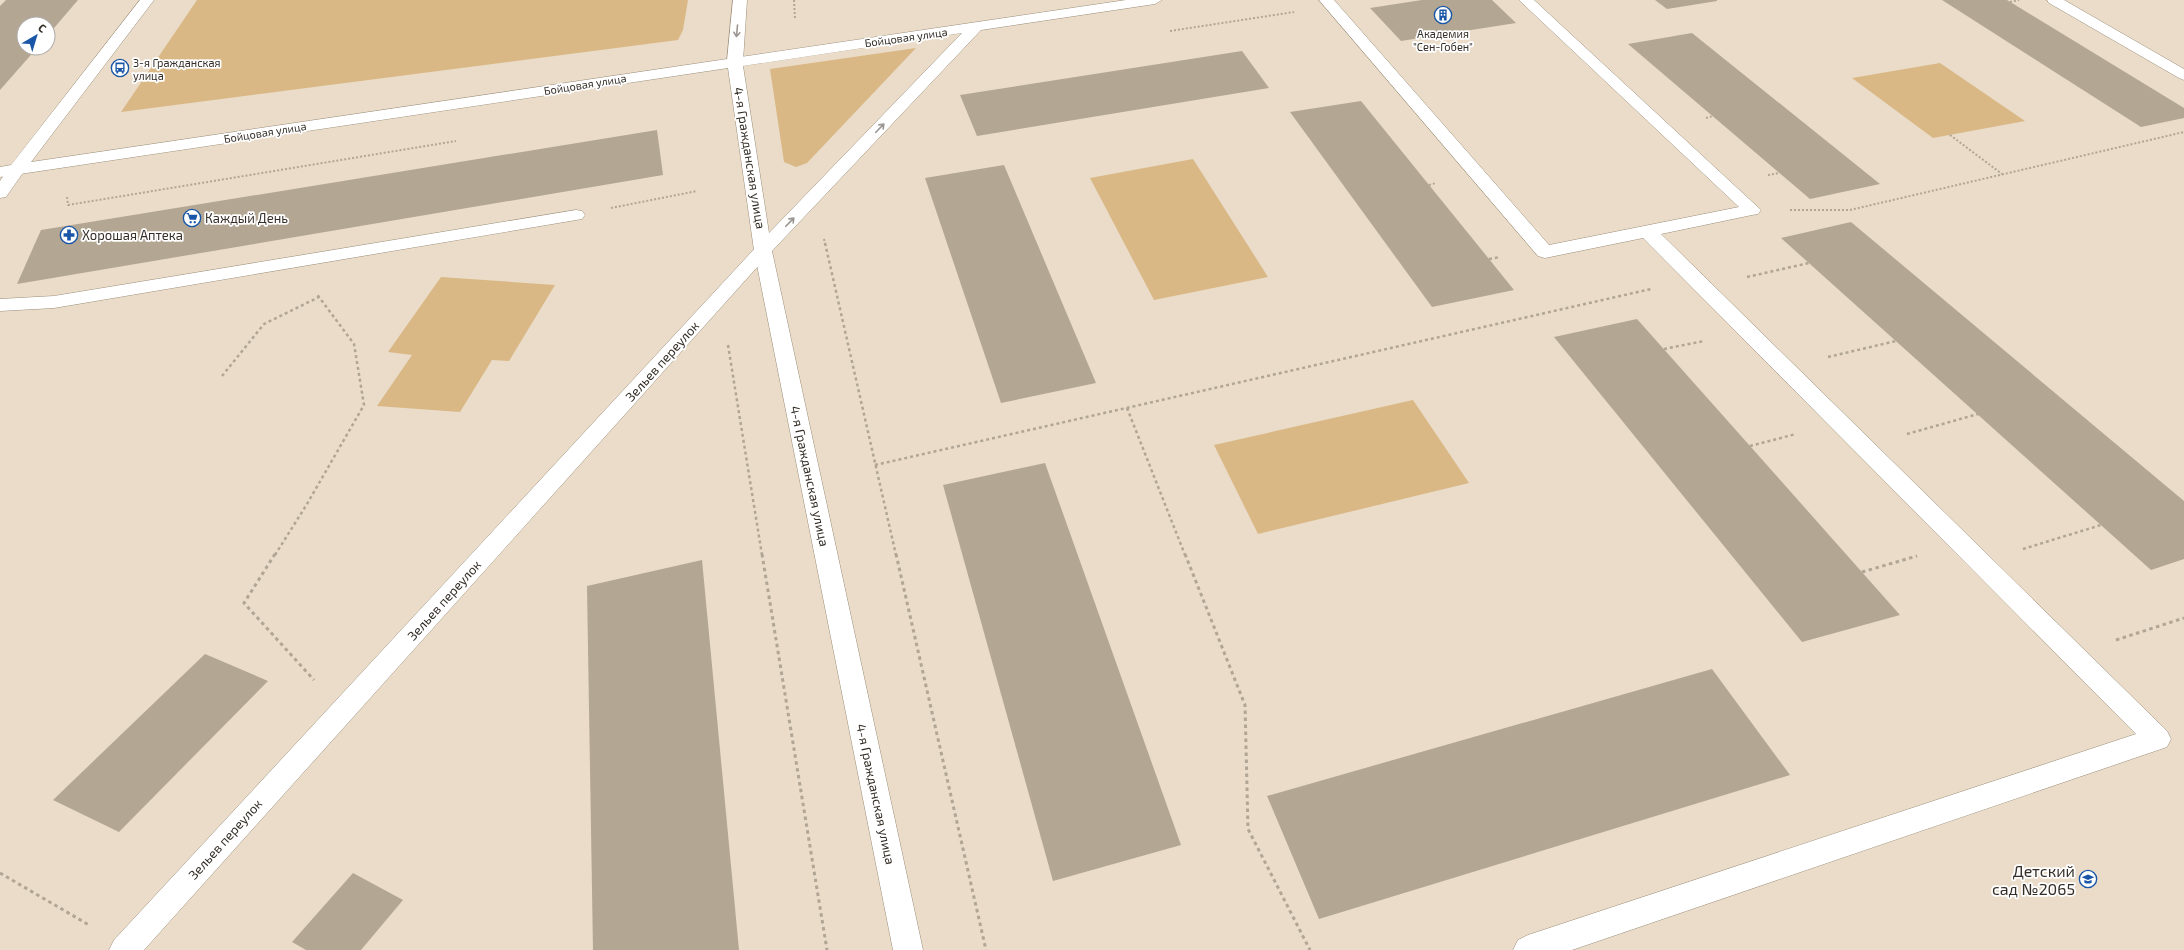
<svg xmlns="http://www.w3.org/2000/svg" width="2184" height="950" font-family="'Exo 2',sans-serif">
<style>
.green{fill:#d9b886}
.building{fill:#b3a693}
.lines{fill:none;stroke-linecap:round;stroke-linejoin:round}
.lane-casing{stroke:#9a8e7b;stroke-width:1}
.street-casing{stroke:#9a8e7b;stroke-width:1}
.secondary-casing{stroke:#9a8e7b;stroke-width:1}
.path-far2{stroke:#b1a595;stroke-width:2;stroke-dasharray:2 2;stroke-linecap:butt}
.path-far1{stroke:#b1a595;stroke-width:2.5;stroke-dasharray:3 3;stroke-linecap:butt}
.path{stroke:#b1a595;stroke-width:3;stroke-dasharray:3.5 3.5;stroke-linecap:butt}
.lane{fill:#fff;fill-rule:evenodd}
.street{fill:#fff;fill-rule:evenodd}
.secondary{fill:#fff;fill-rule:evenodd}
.oneway{stroke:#9a9693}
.labels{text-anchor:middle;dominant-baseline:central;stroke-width:3.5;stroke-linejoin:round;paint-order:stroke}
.far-poi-label{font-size:11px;fill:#342e27;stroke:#fff}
.far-street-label{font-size:11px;fill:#342e27;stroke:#fff}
.street-label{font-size:13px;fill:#342e27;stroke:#fff}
.poi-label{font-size:13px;fill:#342e27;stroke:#fff;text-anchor:start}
.near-poi-label{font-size:16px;fill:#342e27;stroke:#fff;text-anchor:end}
</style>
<rect width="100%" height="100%" fill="#eadcc8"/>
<g class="green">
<path d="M197 0H688L683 30 678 40 121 112Z"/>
<path d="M916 48 807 163 796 167 784 162 770 69Z"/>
<path d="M1940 63 2025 121 1933 138 1852 78Z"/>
<path d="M1193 159 1268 277 1154 300 1090 178Z"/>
<path d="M441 277 555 285 509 361 492 360 460 412 377 406 412 355 388 352Z"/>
<path d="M1413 400 1469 483 1258 534 1214 445Z"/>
</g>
<g class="building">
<path d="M6 0H78L48 35V24H24V48H37L0 90V6Z"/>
<path d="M1422 0H1492L1516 23 1401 41 1370 8Z"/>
<path d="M1655 0H1717V1L1667 9Z"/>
<path d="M1942 0H2007L2184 108V118L2141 127Z"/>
<path d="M1692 33 1880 184 1810 199 1628 44Z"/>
<path d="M1242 51 1269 88 977 136 960 95Z"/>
<path d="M1361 101 1489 259 1514 290 1432 307 1290 112Z"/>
<path d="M657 130 663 175 17 284 41 230Z"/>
<path d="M1004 165 1096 383 1001 403 925 178Z"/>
<path d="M1851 222 2184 501V559L2151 570 1781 238Z"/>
<path d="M1637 319 1750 446 1900 615 1802 642 1554 337Z"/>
<path d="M1045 463 1181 845 1053 881 943 485Z"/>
<path d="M702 560 739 950H593L587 586Z"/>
<path d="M205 654 268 681 119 832 53 800Z"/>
<path d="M1712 669 1790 775 1319 919 1267 796Z"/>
<path d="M353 873 403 900 361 950H306L292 942Z"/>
</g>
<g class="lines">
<defs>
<g id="lane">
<path d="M1319 0H1334L1549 245 1739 207 1519 0H1534L1761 210 1758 214 1752 215 1661 234 2167 731 2171 739 2167 747 1572 950H1513L1518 940 1528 935 2136 734 1643 238 1545 258 1538 256Z"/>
<path d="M2047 0H2064L2184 69V80L2179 78 2049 3Z"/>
<path d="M16 165 22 166 25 170 6 197 0 198V181L10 166Z"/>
<path d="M576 210 582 211 585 215 582 219 54 308 0 311V299L54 296Z"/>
</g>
<g id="street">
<path d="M733 0H747L743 61 740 64H730L727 61Z"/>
<path d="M763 244 769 246 772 250 769 254 144 950H109L114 940 757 246Z"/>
</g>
<path id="secondary" d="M140 0H154L31 162 1126 0H1162L1155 4 981 30 772 251 923 950H893L754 250 728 68 0 177V167L11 165ZM962 33 769 233 743 66Z"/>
</defs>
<use href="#lane" class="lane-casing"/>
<use href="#street" class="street-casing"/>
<use href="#secondary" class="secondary-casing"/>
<g class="path-far2">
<path d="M794 0 795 19"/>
<path d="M2010 2 2019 0"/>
<path d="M1170 31 1294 12"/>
<path d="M1706 118 1713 116"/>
<path d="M1950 135 2002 174"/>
<path d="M1768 175 1779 173"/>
<path d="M1429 185 1436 183"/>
<path d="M67 197 68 205 456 141"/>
<path d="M611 208 697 191"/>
<path d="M1790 210H1850L2184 132"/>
<path d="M824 239 825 244"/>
</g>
<g class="path-far1">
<path d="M825 243 896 555"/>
<path d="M1489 259 1500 257"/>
<path d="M1747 277 1809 263"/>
<path d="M728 345 762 555"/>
<path d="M1664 349 1704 341"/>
<path d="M1828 357 1896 341"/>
<path d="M222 376 264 324 319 297"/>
<path d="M1127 408 1185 555"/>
<path d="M1907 434 1978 414"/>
<path d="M1750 446 1796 434"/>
<path d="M875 465 1651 289"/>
<path d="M2023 549 2101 525"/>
<path d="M275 555 307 504 364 405 354 344 316 293"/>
</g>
<g class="path">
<path d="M275 554 244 603 314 680"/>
<path d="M762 554 827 950"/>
<path d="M896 554 986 950"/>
<path d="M1185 554 1245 705 1248 829 1310 950"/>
<path d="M1862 572 1917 556"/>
<path d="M2116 640 2184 618"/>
<path d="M0 873 89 925"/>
</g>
<use href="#lane" class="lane"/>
<use href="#street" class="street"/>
<use href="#secondary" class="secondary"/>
</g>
<defs><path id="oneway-shaft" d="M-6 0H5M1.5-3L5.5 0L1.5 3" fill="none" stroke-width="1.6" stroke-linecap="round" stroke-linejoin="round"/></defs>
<g class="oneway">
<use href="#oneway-shaft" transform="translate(737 31) rotate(95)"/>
<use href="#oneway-shaft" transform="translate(880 128) rotate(-46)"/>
<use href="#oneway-shaft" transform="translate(790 222) rotate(-46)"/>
</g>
<defs>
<symbol id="building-ring" viewBox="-11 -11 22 22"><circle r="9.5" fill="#fff" stroke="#1a56a7" stroke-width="1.5"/><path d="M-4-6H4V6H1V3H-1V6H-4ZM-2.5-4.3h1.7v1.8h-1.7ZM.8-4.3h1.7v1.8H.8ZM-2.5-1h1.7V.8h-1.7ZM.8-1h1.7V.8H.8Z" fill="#1a56a7"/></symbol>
<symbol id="bus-ring" viewBox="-11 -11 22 22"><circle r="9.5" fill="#fff" stroke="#1a56a7" stroke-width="1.5"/><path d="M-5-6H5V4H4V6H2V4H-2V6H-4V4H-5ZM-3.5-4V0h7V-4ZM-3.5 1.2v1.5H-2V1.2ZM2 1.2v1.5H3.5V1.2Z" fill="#1a56a7"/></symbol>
<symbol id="supermarket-ring" viewBox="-11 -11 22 22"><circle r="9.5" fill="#fff" stroke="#1a56a7" stroke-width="1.5"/><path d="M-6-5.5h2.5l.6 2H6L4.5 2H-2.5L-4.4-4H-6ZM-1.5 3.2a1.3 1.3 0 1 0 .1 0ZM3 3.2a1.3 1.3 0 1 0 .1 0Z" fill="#1a56a7"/></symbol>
<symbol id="pharmacy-ring" viewBox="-11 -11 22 22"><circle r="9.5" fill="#fff" stroke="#1a56a7" stroke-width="1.5"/><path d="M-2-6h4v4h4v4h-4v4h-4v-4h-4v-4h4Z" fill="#1a56a7"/></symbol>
<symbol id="school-ring" viewBox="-11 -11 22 22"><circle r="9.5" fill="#fff" stroke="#1a56a7" stroke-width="1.5"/><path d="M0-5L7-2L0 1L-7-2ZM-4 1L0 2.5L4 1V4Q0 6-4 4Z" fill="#1a56a7"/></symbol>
</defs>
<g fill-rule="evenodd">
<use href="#building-ring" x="1433" y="5" width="20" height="20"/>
<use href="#bus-ring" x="110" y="58" width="20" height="20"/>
<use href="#supermarket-ring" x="182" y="208" width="20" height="20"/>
<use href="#pharmacy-ring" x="59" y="225" width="20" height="20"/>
<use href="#school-ring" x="2078" y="869" width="20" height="20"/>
</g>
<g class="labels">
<g class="far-poi-label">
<text x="1443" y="33">Академия<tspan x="1443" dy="13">"Сен-Гобен"</tspan></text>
<text x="133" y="62" text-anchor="start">3-я Гражданская<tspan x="133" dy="13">улица</tspan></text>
</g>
<g class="far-street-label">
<text transform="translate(906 37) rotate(-8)">Бойцовая улица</text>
<text transform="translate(585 84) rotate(-9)">Бойцовая улица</text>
<text transform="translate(265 132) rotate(-9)">Бойцовая улица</text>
</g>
<g class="street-label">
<text transform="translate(750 158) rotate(81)">4-я Гражданская улица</text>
<text transform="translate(662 361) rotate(-48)">Зельев переулок</text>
<text transform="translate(810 476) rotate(78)">4-я Гражданская улица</text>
<text transform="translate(444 600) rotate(-48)">Зельев переулок</text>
<text transform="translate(876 794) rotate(78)">4-я Гражданская улица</text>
<text transform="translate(225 839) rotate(-48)">Зельев переулок</text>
</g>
<g class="poi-label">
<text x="205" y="218">Каждый День</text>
<text x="82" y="235">Хорошая Аптека</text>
</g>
<g class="near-poi-label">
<text x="2075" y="870">Детский<tspan x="2075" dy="18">сад №2065</tspan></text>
</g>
</g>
<g transform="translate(36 36) rotate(38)"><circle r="19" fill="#ffffff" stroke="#aeaba9"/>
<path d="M0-3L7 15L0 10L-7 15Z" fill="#1a56a7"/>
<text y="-6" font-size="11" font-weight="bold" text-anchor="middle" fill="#342e27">С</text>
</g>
</svg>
